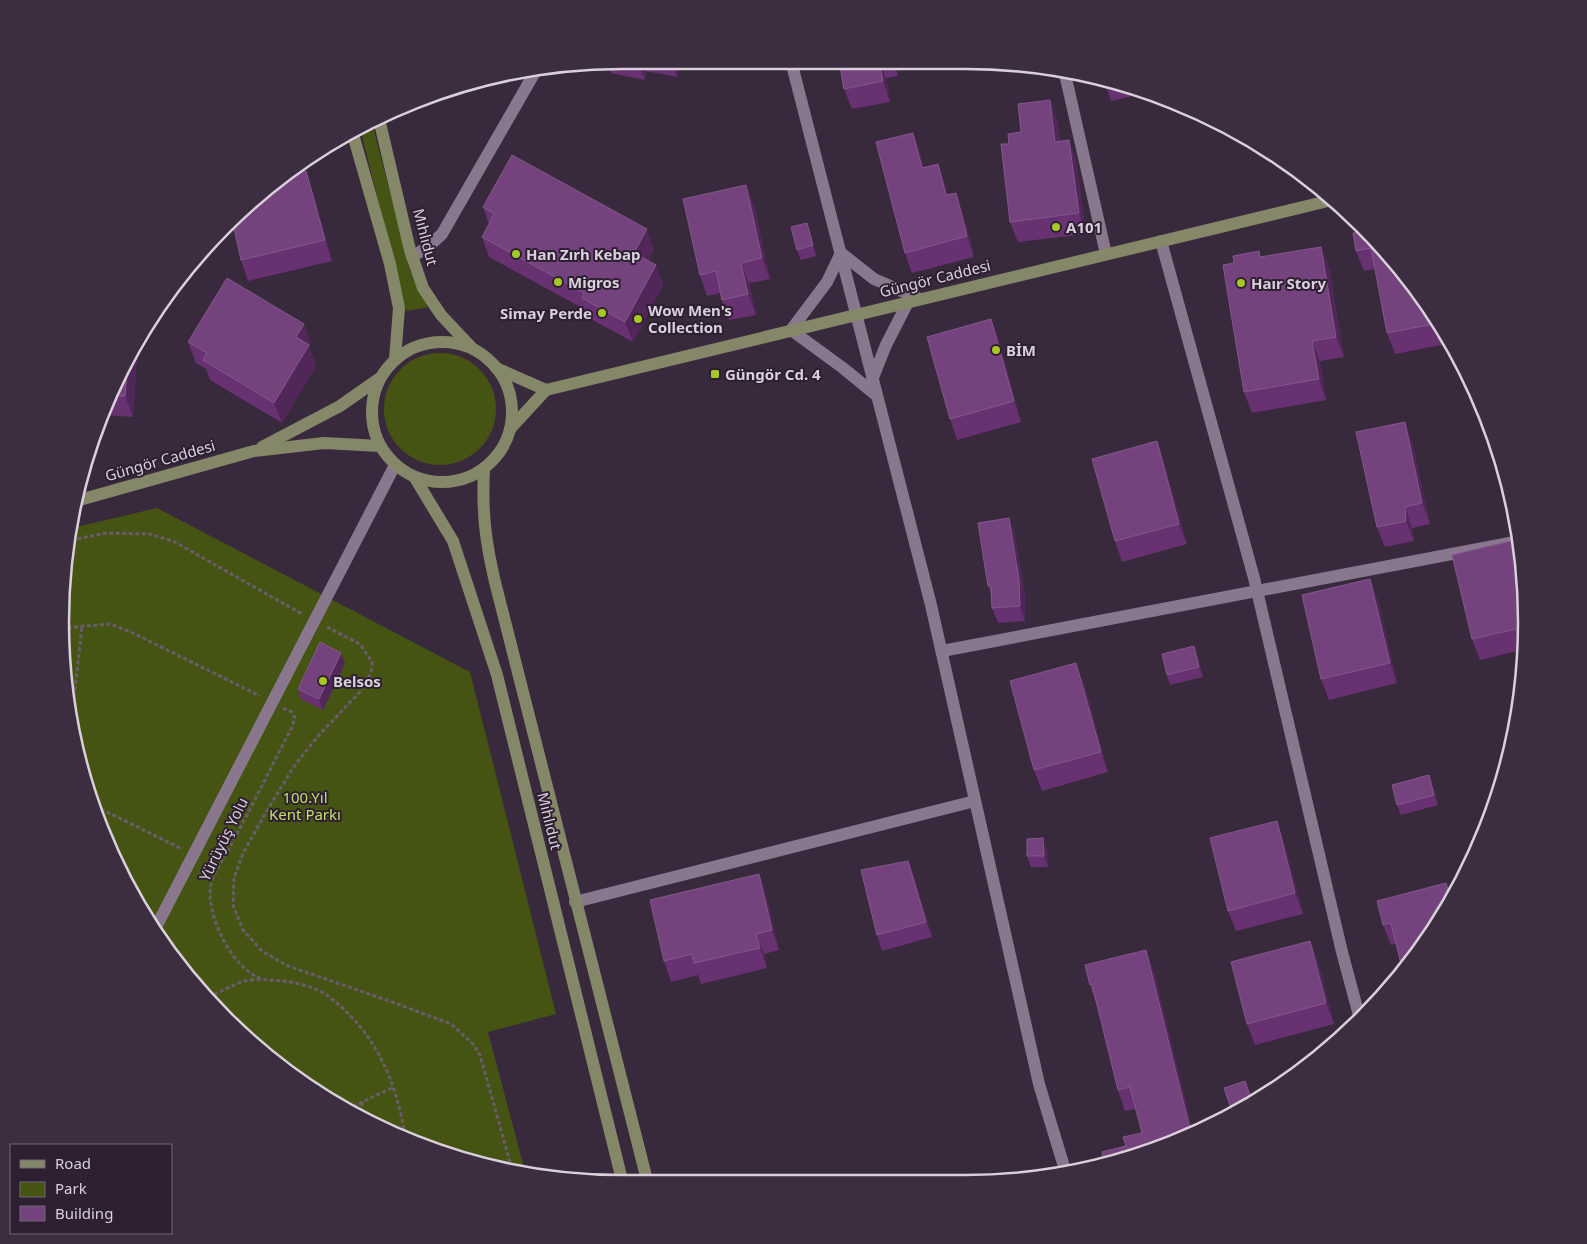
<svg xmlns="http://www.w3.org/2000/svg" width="1587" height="1244" font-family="'Noto Sans',sans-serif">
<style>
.green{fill:#455412}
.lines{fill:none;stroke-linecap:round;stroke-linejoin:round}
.path{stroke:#6a5c6d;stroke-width:3;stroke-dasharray:4 2.5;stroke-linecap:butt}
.minor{stroke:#89778d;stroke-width:12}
.major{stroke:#848868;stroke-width:12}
.wall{fill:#683172}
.shaded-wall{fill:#502758}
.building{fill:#74427d;stroke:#84588c}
.poi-dot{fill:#a5c823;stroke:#2e1f32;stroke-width:2}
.labels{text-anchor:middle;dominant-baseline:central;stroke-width:4;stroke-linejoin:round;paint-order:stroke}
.poi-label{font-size:15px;font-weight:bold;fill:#dad0dc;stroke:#2e1f32;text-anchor:start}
.street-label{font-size:15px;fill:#dad0dc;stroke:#2e1f32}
.park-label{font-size:15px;fill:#c0e164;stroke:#2e1f32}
.rim{fill:none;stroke:#dad0dc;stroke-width:2.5}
</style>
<rect width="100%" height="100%" fill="#39293c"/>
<g class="green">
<path d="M372 123 410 270 419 292 429 307 406 311 360 128Z"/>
<circle cx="440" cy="409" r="56"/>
<path d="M157 508 470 672 556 1014 488 1032 526 1175 513 1173 407 1141 310 1089 224 1019 135 903 79 768 60 622 72 528Z"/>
</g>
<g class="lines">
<g class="path">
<path d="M71 540 107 533 150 534 175 542 302 614"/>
<path d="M327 627 360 644 372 662 371 673 359 693 318 736 295 765 269 807 243 853 234 878 233 905 243 930 262 951 288 966 395 1003 451 1024 472 1043 480 1055 513 1173"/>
<path d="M61 628 110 624 131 632 260 696"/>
<path d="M283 708 292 712 295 718 292 727C272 766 252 806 231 845 225 857 213 872 211 885 205 915 233 970 262 979 268 981 275 980 281 981 296 982 316 987 328 996 376 1032 397 1082 406 1141"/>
<path d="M72 716 82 626"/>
<path d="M95 806 182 849"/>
<path d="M208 997 243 981 261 979"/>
<path d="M362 1102V1117"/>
<path d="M347 1109 394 1087"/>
</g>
<g class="minor">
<path d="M791 61 931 605 1039 1084 1065 1170"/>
<path d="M1065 74 1106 254"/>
<path d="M1161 241 1254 578 1342 952 1360 1019"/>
<path d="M412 257 429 246 442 234 535 72"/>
<path d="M872 380 886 345 908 302"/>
<path d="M876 395 843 368 791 330 827 282 841 253 874 279 920 299"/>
<path d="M942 651 1520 541"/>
<path d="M575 902 975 801"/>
<path d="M155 929 395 465"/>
</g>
<g class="major">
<path d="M379 119 410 250 423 288 441 315 472 348"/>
<path d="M352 131 390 264 399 308 395 359"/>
<circle cx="442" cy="412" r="70"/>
<path d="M496 368 546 390"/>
<path d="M546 390 1332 200"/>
<path d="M510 429 546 390"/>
<path d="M262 447 340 406 380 378"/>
<path d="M484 468C482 513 485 539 495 582L648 1184"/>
<path d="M415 478 453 541 497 675 623 1184"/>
<path d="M76 501 254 451 324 443 380 446"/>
</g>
</g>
<g class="wall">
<path d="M622 60H680L677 77 646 71 645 80 611 73 607 62Z"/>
<path d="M839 61H910L911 62 896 65 898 76 886 78 890 102 852 109 844 89Z"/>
<path d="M1010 63 1027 66 1013 70Z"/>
<path d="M1105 82 1145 90 1150 92 1111 101Z"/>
<path d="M1050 100 1057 121 1060 141 1076 160 1086 234 1018 242 1010 222 1009 144 1021 132Z"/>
<path d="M920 153 924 167 938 164 945 184 948 195 956 193 963 213 974 257 912 273 905 253Z"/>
<path d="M313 192 332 261 248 281 241 260Z"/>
<path d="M754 205 770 279 749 283 756 315 729 320 722 300 720 293 707 296 700 275Z"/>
<path d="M483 207 654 250 648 261 656 265 663 285 633 342 589 318 586 310 489 257 482 237 489 224Z"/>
<path d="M810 233 816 256 801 260 797 250Z"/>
<path d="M1353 233 1387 251 1452 343 1395 354 1387 333 1375 269 1364 271 1356 251Z"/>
<path d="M1321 247 1329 268 1344 357 1320 361 1326 400 1252 413 1244 392 1234 263 1261 257Z"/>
<path d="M304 324 311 344 309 347 316 366 282 423 210 380 206 369 196 363 188 342Z"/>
<path d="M138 338 133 417 105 415 135 341Z"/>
<path d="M999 340 1021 422 957 440 950 419Z"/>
<path d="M1412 442 1430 524 1412 528 1414 541 1385 547 1377 527Z"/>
<path d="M1164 462 1187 544 1122 562 1115 541Z"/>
<path d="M1009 518 1014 532 1025 595V621L998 623 992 608 991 594 988 586Z"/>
<path d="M1522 548 1525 649 1480 660 1472 639Z"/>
<path d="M1378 600 1397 683 1329 700 1321 679Z"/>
<path d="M1198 657 1203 677 1170 685 1167 675Z"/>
<path d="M345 663 323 710 301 699 298 689Z"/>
<path d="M1084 683 1108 772 1042 791 1034 770Z"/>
<path d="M1433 786 1438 805 1401 815 1397 805Z"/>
<path d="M1277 821 1284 842 1303 914 1236 931 1228 911Z"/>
<path d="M1047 849 1048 867H1031L1027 856Z"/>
<path d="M908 861 914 877 932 937 882 951 877 935Z"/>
<path d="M1446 883 1452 898 1411 964 1396 944 1391 945 1383 925Z"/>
<path d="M766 895 779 950 764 954 767 968 701 984 698 975 671 982 664 961Z"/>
<path d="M1310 941 1318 962 1334 1024 1255 1045 1247 1024Z"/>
<path d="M1154 971 1193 1132 1145 1154 1126 1146 1142 1133 1136 1109 1125 1111 1118 1090 1096 1003 1090 985Z"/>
</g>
<g class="shaded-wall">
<path d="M637 60H642L646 71 645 80Z"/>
<path d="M671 60H680L677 77Z"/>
<path d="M879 61 886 78 890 102 883 81Z"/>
<path d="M893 61H895L896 65 898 76Z"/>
<path d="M1050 100 1057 121 1062 162 1055 142Z"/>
<path d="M913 133 920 153 929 188 922 168Z"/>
<path d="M1069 140 1076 160 1086 234 1079 213Z"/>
<path d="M938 164 945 184 954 216 946 195Z"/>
<path d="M306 171 313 192 332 261 325 240Z"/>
<path d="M746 185 754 205 770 279 762 258Z"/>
<path d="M956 193 963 213 974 257 967 236Z"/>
<path d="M647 229 654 250 641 273 634 253Z"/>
<path d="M1321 247 1329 268 1344 357 1336 337Z"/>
<path d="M741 263 749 283 756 315 748 294Z"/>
<path d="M656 265 663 285 633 342 625 322Z"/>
<path d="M991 319 999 340 1021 422 1014 401Z"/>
<path d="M304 324 311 344 309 347 316 366 282 423 274 403 296 337Z"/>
<path d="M138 338 133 417 125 396 128 359 135 341Z"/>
<path d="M1312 341 1320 361 1326 400 1319 379Z"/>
<path d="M1405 422 1412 442 1430 524 1422 503Z"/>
<path d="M1157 441 1164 462 1187 544 1179 524Z"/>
<path d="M1405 507 1412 528 1414 541 1406 521Z"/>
<path d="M1009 518 1014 532 1025 595V621L1020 606Z"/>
<path d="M1370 579 1378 600 1397 683 1390 663Z"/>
<path d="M1194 646 1198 657 1203 677 1199 667Z"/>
<path d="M341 653 345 663 323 710 319 699Z"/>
<path d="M1076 663 1084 683 1108 772 1101 752Z"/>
<path d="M1429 775 1433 786 1438 805 1434 795Z"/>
<path d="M1277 821 1284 842 1303 914 1295 893Z"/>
<path d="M1043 838 1047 849 1048 867 1044 856Z"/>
<path d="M908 861 914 877 932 937 926 922Z"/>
<path d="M759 874 766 895 779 950 772 930Z"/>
<path d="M1446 883 1452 898 1451 900Z"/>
<path d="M756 934 764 954 767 968 760 948Z"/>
<path d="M1310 941 1318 962 1334 1024 1326 1003Z"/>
<path d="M1146 950 1154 971 1193 1132 1191 1133Z"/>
</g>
<g class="building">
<path d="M839 61H879L883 81 844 89Z"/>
<path d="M1105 82 1114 84 1106 86Z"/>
<path d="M1050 100 1055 142 1069 140 1079 213 1010 222 1001 144H1009L1008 134 1021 132 1018 104Z"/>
<path d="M913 133 922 168 938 164 946 195 956 193 967 236 905 253 876 142Z"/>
<path d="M512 155 647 229 634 253 656 265 625 322 582 298 584 293 482 237 494 214 483 207Z"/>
<path d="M306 171 325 240 241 260 232 219 287 177Z"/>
<path d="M746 185 762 258 741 263 748 294 722 300 716 271 700 275 683 199Z"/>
<path d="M807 223 813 245 797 250 791 227Z"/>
<path d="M1365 230 1387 251 1439 323 1387 333 1371 248 1356 251 1353 233Z"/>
<path d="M1321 247 1336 337 1312 341 1319 379 1244 392 1223 265 1234 263 1233 256 1259 251 1260 257Z"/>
<path d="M227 278 304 324 296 337 309 345 274 403 203 360 207 353 188 342Z"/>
<path d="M991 319 1014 401 950 419 927 337Z"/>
<path d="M128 359 125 396H113Z"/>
<path d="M1405 422 1422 503 1405 507 1406 521 1377 527 1356 432Z"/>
<path d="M1157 441 1179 524 1115 541 1092 459Z"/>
<path d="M1009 518 1019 580 1020 606 992 608 991 585 988 586 978 523Z"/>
<path d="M1520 539 1522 548 1525 627 1472 639 1452 555Z"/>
<path d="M1370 579 1390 663 1321 679 1302 595Z"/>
<path d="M320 642 341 653 319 699 298 689Z"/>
<path d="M1194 646 1199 667 1167 675 1162 654Z"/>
<path d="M1076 663 1101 752 1034 770 1010 681Z"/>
<path d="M1429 775 1434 795 1397 805 1392 785Z"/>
<path d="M1277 821 1295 893 1228 911 1210 838Z"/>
<path d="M1043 838 1044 856H1027V839Z"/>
<path d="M908 861 926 922 877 935 861 870Z"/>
<path d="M759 874 772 930 756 934 760 948 694 963 692 954 664 961 650 900Z"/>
<path d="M1446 883 1451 900 1411 964 1403 972 1391 923 1383 925 1377 901Z"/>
<path d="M1310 941 1326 1003 1247 1024 1231 962Z"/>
<path d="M1146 950 1191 1133 1145 1154 1104 1162 1102 1152 1126 1146 1123 1137 1142 1133 1130 1087 1118 1090 1092 984 1090 985 1085 965Z"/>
<path d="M1245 1081 1253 1104 1246 1109 1233 1114 1224 1088Z"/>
</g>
<g class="poi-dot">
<circle cx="1056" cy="227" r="5"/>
<circle cx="516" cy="254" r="5"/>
<circle cx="558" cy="282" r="5"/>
<circle cx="1241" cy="283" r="5"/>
<circle cx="602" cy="313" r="5"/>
<circle cx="638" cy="319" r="5"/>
<circle cx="996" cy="350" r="5"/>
<rect x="710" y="369" width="10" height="10" rx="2.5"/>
<circle cx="323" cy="681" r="5"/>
</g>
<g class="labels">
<g class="poi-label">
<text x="1066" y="227">A101</text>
<text x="526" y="254">Han Zırh Kebap</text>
<text x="568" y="282">Migros</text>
<text x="1251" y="283">Haır Story</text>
<text x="648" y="310">Wow Men's<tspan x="648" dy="17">Collection</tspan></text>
<text x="592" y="313" text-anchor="end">Simay Perde</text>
<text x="1006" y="350">BİM</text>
<text x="725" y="374">Güngör Cd. 4</text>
<text x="333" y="681">Belsos</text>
</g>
<g class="street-label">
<text transform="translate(426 237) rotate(75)">Mıhlıdut</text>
<text transform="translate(935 278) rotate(-14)">Güngör Caddesi</text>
<text transform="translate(160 460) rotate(-16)">Güngör Caddesi</text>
<text transform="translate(550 821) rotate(76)">Mıhlıdut</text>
<text transform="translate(223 839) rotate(-64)">Yürüyüş Yolu</text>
</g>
<g class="park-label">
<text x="305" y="797">100.Yıl<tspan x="305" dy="17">Kent Parkı</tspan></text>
</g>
</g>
<path d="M0 0H1587V1244H0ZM622 69H965A553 553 0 0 1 1518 622V622A553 553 0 0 1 965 1175H622A553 553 0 0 1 69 622V622A553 553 0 0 1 622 69Z" fill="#3c2d40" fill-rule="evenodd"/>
<path class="rim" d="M622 69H965A553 553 0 0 1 1518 622V622A553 553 0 0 1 965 1175H622A553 553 0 0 1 69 622V622A553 553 0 0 1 622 69Z"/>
<rect x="10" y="1144" width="162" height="90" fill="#2e1f32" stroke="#736676"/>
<rect x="20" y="1160" width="25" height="8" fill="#848868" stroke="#736676"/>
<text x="55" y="1169" font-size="15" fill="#dad0dc">Road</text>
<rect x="20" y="1182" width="25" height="15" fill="#455412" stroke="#736676"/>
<text x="55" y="1194" font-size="15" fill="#dad0dc">Park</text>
<rect x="20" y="1206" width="25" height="15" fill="#74427d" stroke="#736676"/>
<text x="55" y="1219" font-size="15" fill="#dad0dc">Building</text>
</svg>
